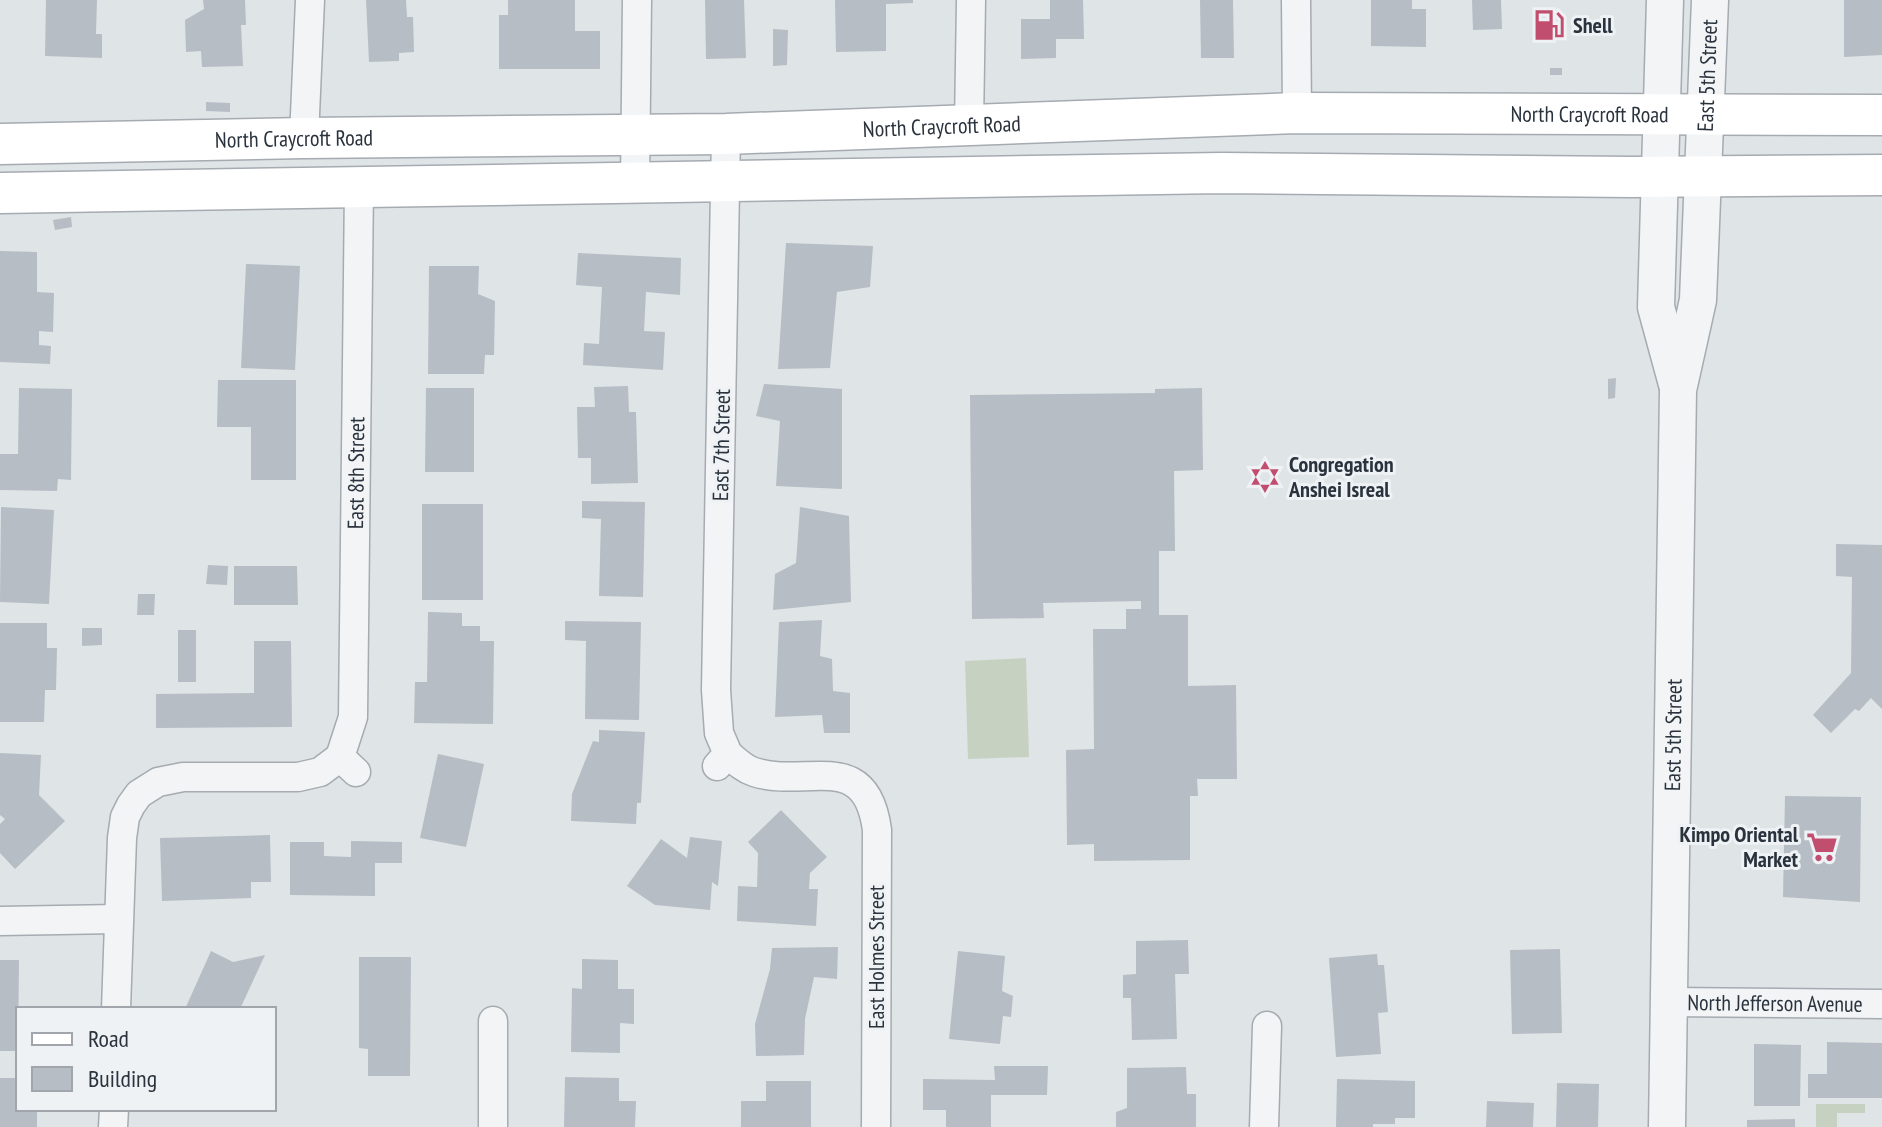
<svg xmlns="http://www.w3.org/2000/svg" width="1882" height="1127" font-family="'PT Sans Narrow',sans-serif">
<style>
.green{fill:#c7d1c1}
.building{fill:#b7bdc4}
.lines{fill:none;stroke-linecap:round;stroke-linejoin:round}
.minor-casing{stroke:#a5abb1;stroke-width:31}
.tertiary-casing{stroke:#a5abb1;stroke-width:39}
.secondary-casing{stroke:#a5abb1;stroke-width:43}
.minor{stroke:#f2f4f6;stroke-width:28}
.tertiary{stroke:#f2f4f6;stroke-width:36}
.secondary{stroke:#fff;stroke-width:40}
.labels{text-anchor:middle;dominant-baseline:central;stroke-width:6;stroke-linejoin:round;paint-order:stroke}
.poi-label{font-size:22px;font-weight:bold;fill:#2a333d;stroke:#eff2f5;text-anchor:start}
.street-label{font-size:22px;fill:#2a333d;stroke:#eff2f5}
</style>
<rect width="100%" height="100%" fill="#dfe4e7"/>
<g class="green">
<path d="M1026 658 1029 757 968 759 965 661Z"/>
<path d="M1816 1104H1865V1113H1837V1127H1816Z"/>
</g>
<g class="building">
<path d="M46 0H97L96 34H102V58L45 56Z"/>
<path d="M203 0H245L246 25H241L243 66 202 67 201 51 186 52 185 20 204 9Z"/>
<path d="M366 0H406L407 17H413L414 52 399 53V61L369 62Z"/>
<path d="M508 0H575V31H600V69H499V15H508Z"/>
<path d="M705 0H744L746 58 706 59Z"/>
<path d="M835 0H913V3L886 4V51L836 52Z"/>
<path d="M1050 0H1083L1084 39H1056V58L1021 59V19H1050Z"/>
<path d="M1200 0H1233L1234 58H1201Z"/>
<path d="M1371 0H1412V9H1426V47L1371 46Z"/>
<path d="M1472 0H1501L1502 29 1473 30Z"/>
<path d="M1844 0H1882V55L1844 57Z"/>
<path d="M773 29 788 30 787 65 773 66Z"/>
<rect x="1550" y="68" width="12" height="7"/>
<path d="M206 102 230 103V112L206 111Z"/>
<path d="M71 217 72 227 55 230 53 220Z"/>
<path d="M786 243 873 246 870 287 837 292 830 368 778 369Z"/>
<path d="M0 251 37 252V292L54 293 53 332 39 331V345L51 346 50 364 0 362Z"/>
<path d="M578 253 681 258 680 295 646 292 644 331 665 332 663 370 583 365 584 343 599 344 602 287 576 285Z"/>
<path d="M246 264 300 266 295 370 241 368Z"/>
<path d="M429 266H479L478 294 495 301 494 355H485L484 374H428Z"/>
<path d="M1616 378 1615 398 1608 399V379Z"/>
<path d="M218 380H296V480H251V427H217Z"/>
<path d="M764 384 842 389V489L776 486 780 421 756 416Z"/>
<path d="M628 386 629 412H636L638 483 591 484V458H578L577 407H595L594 387Z"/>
<path d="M19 388 72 389 71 480 58 479 57 491 0 490V454H18Z"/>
<path d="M426 388H474V472H425Z"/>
<path d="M1202 388 1203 470 1174 471 1175 551H1159V615H1188V686L1236 685 1237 779H1197L1198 796H1190V860L1094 861V844L1067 845 1066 750 1094 749 1093 629H1126V609H1141V601L1043 603 1044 618 972 619 970 395 1155 393V389Z"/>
<path d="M582 501 645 502 643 597 599 596 601 519 582 518Z"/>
<rect x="422" y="504" width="61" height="96"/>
<path d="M1 507 54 510 49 604 0 602Z"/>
<path d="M800 507 849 516 851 602 773 610 775 574 796 563Z"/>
<path d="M1836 544 1882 545V709L1871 698 1859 711 1855 709 1831 733 1813 715 1851 673 1852 577 1836 576Z"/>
<path d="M208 565 228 566 227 585 206 584Z"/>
<path d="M234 566H297L298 605H234Z"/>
<path d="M138 594H155L154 615H137Z"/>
<path d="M428 612 462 613V626H480V641H494L493 724 414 723 415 682H427Z"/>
<path d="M822 620 820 656 832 659 833 691 850 693V733H824L822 715 775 717 779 622Z"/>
<path d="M565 621 641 622 639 720 585 719 586 641 565 640Z"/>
<path d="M0 623H47V648H57L56 690H45L44 722H0Z"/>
<path d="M82 628H102V645L82 646Z"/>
<rect x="178" y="630" width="18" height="52"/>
<path d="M254 641H291L292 727 156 728V694L254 693Z"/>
<path d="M599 730 645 732 641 803H637L636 824 571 821 572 794 593 741 599 742Z"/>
<path d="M0 753 41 755 39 795 65 821 15 869 0 853V824L5 819 0 815Z"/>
<path d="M438 754 484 764 466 847 420 838Z"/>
<path d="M1785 796 1861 797 1860 902 1783 897Z"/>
<path d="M781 810 827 857 810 873 809 889H818L816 926 737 921 738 886 757 887 758 853 748 842Z"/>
<path d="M270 835 271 882H251V898L162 901 160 838Z"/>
<path d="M690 837 722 841 718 886 712 882 710 910 655 905 627 886 661 839 687 858Z"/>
<path d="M351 841 402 842V863H375V896L290 895V842H324V856L351 857Z"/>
<path d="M1188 940 1189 974H1175L1177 1039 1132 1040 1131 998H1123V975L1136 974V941Z"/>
<path d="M838 947 837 979 814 977 805 1019 804 1055 756 1056 755 1024 770 969 772 948Z"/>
<path d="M1560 949 1562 1033 1512 1034 1510 950Z"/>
<path d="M211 951 233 962 265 955 240 1009H185Z"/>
<path d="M958 951 1005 956 1002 991 1013 996 1011 1017 1003 1016 1000 1044 949 1039Z"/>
<path d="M1377 954 1378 965H1384L1388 1012 1378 1013 1381 1054 1336 1057 1329 958Z"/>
<path d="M359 957H411L410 1076H368V1049L359 1048Z"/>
<path d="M582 959 618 960V989H634V1024L620 1023V1053L571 1052 572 988 582 989Z"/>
<path d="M0 960H19L18 1051H0Z"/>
<path d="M1827 1042 1882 1043V1098H1808V1074H1827Z"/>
<path d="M1754 1044 1801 1045 1800 1106H1754Z"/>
<path d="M994 1066H1048L1047 1095H991V1127H946V1110H923V1079L995 1080Z"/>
<path d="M1186 1067 1187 1094H1196V1127H1116V1112L1127 1108V1068Z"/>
<path d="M565 1077 619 1078V1101H636L635 1127H564Z"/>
<path d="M0 1078H18V1109H37V1127H0Z"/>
<path d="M1337 1079 1415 1081V1118H1395V1124H1373V1127H1336Z"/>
<path d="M766 1081H811V1127H741V1101H766Z"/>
<path d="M1557 1083 1599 1084 1598 1127H1556Z"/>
<path d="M1487 1101 1534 1103 1533 1127H1486Z"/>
<path d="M1795 1119V1127H1747V1120Z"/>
</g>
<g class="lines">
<defs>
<g id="minor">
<path d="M1296 0 1297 113"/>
<path d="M969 125 971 0"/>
<path d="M726 134 716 690 719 733 728 754"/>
<path d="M304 138 310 0"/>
<path d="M635 182 637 0"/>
<path id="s1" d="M340 757 353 717 359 186"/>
<path d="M717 766 728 754C736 761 744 769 754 772 807 789 866 747 877 830L876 1127"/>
<path d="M0 921 118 919"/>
<path id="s2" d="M1669 1002 1882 1004"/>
<path d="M116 1009 122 838 125 817 131 805 139 794 158 782 183 777H298L320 772 340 757 356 772"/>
<path d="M493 1021V1127"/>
<path d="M113 1127 114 1109"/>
<path d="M1264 1127 1267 1026"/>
</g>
<g id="tertiary">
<path d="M1665 0 1656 307 1677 384"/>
<path id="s3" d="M1667 1127 1678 390 1698 300 1710 0"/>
</g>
<g id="secondary">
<path id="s4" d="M0 144 304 138 726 134 1297 113 1882 115"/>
<path d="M0 193 1222 173 1632 177 1882 175"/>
</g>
</defs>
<use href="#minor" class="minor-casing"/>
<use href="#tertiary" class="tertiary-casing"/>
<use href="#secondary" class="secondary-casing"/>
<use href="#minor" class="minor"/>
<use href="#tertiary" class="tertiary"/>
<use href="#secondary" class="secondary"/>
</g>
<defs>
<symbol id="fuel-bare" viewBox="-9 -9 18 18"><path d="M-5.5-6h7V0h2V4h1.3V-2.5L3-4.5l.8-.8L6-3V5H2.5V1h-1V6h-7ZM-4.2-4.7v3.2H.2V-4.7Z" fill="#c24e6f" stroke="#eff2f5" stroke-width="2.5" paint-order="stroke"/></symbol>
<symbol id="synagogue-bare" viewBox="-9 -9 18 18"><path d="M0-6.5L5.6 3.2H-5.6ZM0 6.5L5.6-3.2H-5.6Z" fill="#c24e6f" stroke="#eff2f5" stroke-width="2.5" paint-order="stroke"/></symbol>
<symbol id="supermarket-bare" viewBox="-9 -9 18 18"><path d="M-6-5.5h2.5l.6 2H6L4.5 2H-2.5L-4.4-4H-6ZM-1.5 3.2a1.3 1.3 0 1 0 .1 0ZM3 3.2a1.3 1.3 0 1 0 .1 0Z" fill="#c24e6f" stroke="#eff2f5" stroke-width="2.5" paint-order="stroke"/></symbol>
</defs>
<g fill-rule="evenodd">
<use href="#fuel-bare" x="1527" y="3" width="44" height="44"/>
<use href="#synagogue-bare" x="1243" y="455" width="44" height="44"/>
<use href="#supermarket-bare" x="1800" y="825" width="44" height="44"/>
</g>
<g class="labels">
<g class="poi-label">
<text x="1573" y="25">Shell</text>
<text x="1289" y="464">Congregation<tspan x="1289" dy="25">Anshei Isreal</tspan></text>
<text x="1798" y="834" text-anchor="end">Kimpo Oriental<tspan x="1798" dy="25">Market</tspan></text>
</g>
<g class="street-label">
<text stroke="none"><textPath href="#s3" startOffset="1054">East 5th Street</textPath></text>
<text stroke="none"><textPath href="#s4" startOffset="1590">North Craycroft Road</textPath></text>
<text stroke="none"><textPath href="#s4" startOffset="942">North Craycroft Road</textPath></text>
<text stroke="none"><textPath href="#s4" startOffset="294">North Craycroft Road</textPath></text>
<text transform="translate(721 445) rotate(-89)">East 7th Street</text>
<text stroke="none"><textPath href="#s1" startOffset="286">East 8th Street</textPath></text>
<text stroke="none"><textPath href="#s3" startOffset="392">East 5th Street</textPath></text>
<text transform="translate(876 957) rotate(-90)">East Holmes Street</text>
<text stroke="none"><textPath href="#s2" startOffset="106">North Jefferson Avenue</textPath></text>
</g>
</g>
<rect x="16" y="1007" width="260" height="104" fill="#eff2f5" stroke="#a0a6ab" stroke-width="2"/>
<rect x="32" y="1033" width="40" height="12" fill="#ffffff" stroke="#a0a6ab" stroke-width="2"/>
<text x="88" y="1047" font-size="24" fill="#2a333d">Road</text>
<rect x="32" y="1067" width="40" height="24" fill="#b7bdc4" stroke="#a0a6ab" stroke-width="2"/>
<text x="88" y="1087" font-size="24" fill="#2a333d">Building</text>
</svg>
